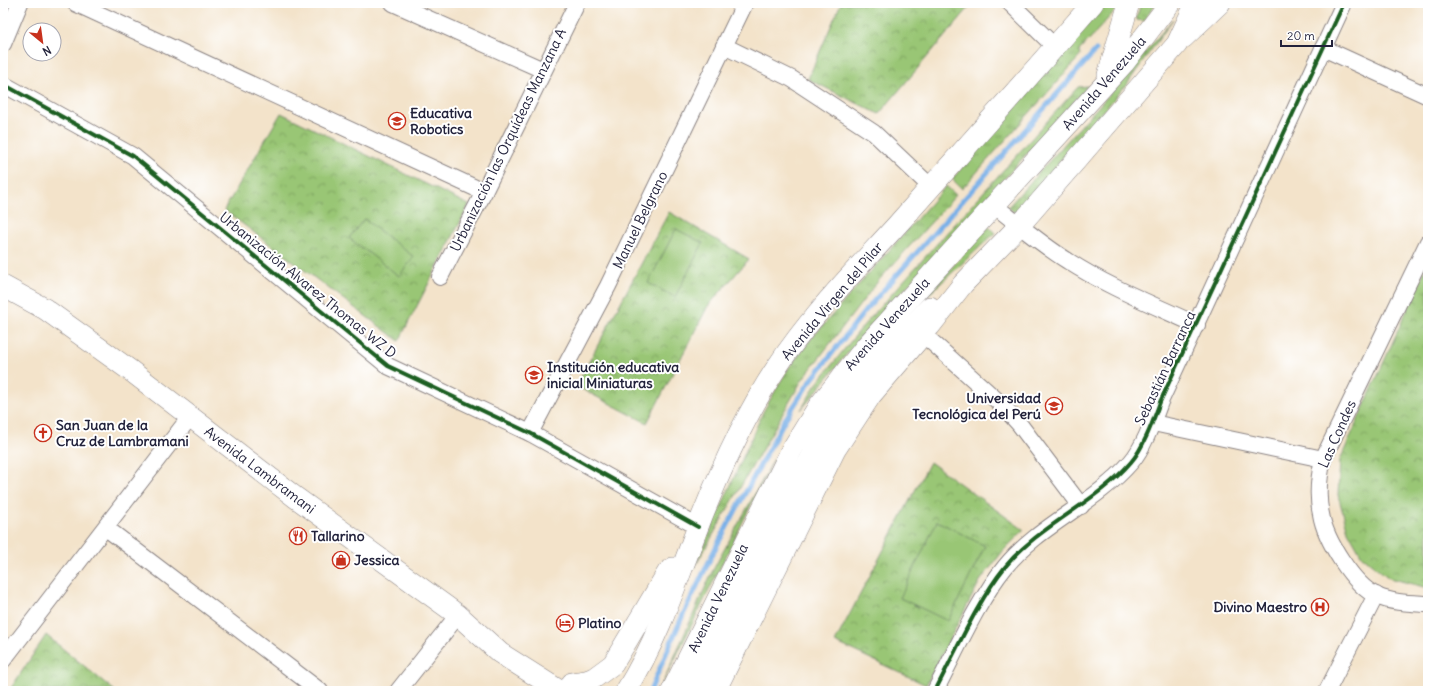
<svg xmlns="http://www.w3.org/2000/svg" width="1431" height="694" font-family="Delius,sans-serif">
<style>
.grass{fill:url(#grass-tufts);stroke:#5e7458}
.park{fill:url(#park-crowns);stroke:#5e7458}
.pitch{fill:#99c674;stroke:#5e7458}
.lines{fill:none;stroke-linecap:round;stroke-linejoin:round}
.stream{stroke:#79b0e8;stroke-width:5}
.minor-casing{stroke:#8a8282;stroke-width:18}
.major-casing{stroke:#8a8282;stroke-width:22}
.minor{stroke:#fff;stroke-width:16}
.major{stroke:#fff;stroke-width:21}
.cycleway-casing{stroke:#fff;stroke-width:6}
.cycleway{stroke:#1b5e20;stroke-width:4}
.labels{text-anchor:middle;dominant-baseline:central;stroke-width:4;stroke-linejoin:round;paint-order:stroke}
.street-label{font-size:14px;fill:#22223b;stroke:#fff}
.poi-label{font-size:14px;font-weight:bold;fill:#22223b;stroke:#fff;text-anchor:start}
</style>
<defs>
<pattern id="grass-tufts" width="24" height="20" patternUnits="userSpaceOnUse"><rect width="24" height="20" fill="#99c674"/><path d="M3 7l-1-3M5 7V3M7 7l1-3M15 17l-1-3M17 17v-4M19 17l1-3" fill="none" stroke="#7ca060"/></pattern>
<pattern id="park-crowns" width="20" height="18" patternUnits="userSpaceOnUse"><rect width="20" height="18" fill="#99c674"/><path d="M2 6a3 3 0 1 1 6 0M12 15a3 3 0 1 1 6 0" fill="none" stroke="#7ca060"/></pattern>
</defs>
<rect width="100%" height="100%" fill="#fff"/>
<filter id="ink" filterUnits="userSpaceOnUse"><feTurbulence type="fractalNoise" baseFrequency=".025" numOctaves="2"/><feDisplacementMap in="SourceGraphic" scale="8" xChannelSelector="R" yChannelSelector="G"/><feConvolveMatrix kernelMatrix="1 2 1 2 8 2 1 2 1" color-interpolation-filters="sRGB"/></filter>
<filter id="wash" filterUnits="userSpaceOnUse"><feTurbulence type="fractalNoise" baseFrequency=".012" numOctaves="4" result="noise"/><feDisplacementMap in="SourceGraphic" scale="16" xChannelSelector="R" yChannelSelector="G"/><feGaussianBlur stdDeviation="0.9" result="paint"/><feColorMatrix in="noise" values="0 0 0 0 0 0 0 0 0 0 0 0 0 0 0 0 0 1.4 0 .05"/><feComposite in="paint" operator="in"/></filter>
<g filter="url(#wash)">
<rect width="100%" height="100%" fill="#f3e3ca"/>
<g class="grass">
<path d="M1106 3H1122L1079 51 1081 55 962 189 952 179Z"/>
<path d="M1141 3H1156L1144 21 1137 20V16Z"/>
<path d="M1173 19 1127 84 1015 213 1008 207 1124 78Z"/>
<path d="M1088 86 855 344 801 410 815 386 863 326 1078 87Z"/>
<path d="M946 186 956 195 879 280 802 380 694 568 763 412 788 369 811 339Z"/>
<path d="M989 227 995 233 914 308Z"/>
<path d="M774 459 660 689 713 570Z"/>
</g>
<g class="park">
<path d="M841 3H973L879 114 808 79Z"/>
<path d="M281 113 469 205 399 341 224 210Z"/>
<path d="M669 212 749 259 708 306 647 423 576 386Z"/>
<path d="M1428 263V588L1389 578 1362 556 1348 531 1338 495 1340 460Z"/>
<path d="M930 462 1024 530 1003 551 980 581 926 685 835 642Z"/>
<path d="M46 635 115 691H9Z"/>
</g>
<g class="pitch">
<path d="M364 219 414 257 399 276 349 238Z"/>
<path d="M676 229 703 243 675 297 648 283Z"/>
<path d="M937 521 985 546 948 621 900 598Z"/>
</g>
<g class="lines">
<path class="stream" d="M650 691 683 615 715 549 784 421 809 383 865 311 1096 50"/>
</g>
</g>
<g filter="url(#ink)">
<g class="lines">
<defs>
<g id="minor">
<path d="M75 3 484 192"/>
<path d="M393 3 543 70"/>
<path d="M1010 3 1055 47"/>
<path d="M3 44 20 3"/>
<path d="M724 46 792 79 874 133 931 187"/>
<path d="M1323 48 1428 96"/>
<path d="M3 84 133 156 388 366 530 433 698 527"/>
<path d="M995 206C1019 225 1042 245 1068 261 1108 287 1154 305 1197 325"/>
<path d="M1428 242 1323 459C1319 476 1317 497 1321 514 1325 539 1353 585 1377 596 1392 603 1411 603 1428 604"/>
<path d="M440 277 484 192 577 3"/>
<path d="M923 334 1002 405 1020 425 1081 506"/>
<path d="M1153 423 1323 459"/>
<path d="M530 433 608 286 745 3"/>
<path d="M106 528 320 691"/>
<path d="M3 660 190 417"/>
<path d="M398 691 458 615"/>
<path d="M935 691C955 653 978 600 1005 567 1040 524 1095 504 1131 462 1144 447 1153 421 1160 402L1344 3"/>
<path d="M1327 691 1376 595"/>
</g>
<g id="major">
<path d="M1183 38 1220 3"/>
<path d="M1108 75 1129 3"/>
<path d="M3 286 45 309 131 371 295 497 458 615 500 653 560 691"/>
<path d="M572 683 586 681 594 678 613 664 668 572 673 568"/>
<path d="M626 691C657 641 676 584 697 529 718 475 745 415 777 367 811 315 856 270 897 225 963 151 1028 78 1093 3"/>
<path d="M672 691 791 451 818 407 867 345 1124 63 1170 3"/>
<path d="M693 691 803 472 833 419 857 385 882 356 930 307"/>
<path d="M715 691 835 450 871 395 930 326 963 284 1019 226 1177 44 1196 3"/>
</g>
</defs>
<use href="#minor" class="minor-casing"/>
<use href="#major" class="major-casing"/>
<use href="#minor" class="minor"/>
<use href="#major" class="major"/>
<defs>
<g id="cycleway">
<path d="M3 84 133 156 388 366 530 433 698 527"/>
<path d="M935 691C955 653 978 600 1005 567 1040 524 1095 504 1131 462 1144 447 1153 421 1160 402L1344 3"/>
</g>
</defs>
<use href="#cycleway" class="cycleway-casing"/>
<use href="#cycleway" class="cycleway"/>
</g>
</g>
<defs>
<symbol id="school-ring" viewBox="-11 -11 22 22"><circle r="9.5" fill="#fff" stroke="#c8321e" stroke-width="1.5"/><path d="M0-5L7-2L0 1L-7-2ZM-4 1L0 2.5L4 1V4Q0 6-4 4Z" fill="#c8321e"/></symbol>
<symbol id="university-ring" viewBox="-11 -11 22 22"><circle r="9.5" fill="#fff" stroke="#c8321e" stroke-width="1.5"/><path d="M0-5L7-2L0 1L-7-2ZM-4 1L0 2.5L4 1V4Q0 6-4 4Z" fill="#c8321e"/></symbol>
<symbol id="church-ring" viewBox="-11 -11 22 22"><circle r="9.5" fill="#fff" stroke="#c8321e" stroke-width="1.5"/><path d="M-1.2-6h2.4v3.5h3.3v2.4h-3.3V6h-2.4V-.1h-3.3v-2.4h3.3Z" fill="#c8321e"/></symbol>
<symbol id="restaurant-ring" viewBox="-11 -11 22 22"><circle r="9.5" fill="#fff" stroke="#c8321e" stroke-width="1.5"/><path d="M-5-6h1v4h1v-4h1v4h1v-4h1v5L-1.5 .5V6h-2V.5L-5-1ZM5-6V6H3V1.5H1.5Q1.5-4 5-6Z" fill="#c8321e"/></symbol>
<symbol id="shop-ring" viewBox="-11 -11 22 22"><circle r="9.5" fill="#fff" stroke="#c8321e" stroke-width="1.5"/><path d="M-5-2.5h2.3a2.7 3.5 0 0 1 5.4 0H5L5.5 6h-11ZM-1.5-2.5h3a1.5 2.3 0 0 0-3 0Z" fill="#c8321e"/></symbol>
<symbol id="hospital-ring" viewBox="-11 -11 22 22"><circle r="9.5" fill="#fff" stroke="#c8321e" stroke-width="1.5"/><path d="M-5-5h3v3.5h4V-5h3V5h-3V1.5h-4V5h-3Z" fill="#c8321e"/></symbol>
<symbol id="hotel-ring" viewBox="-11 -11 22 22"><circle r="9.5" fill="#fff" stroke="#c8321e" stroke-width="1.5"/><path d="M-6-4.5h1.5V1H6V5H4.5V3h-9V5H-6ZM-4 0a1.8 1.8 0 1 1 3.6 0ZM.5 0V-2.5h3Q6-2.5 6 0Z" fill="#c8321e"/></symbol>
</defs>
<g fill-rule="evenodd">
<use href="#school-ring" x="387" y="111" width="20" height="20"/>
<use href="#school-ring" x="524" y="365" width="20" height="20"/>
<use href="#university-ring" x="1044" y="396" width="20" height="20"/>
<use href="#church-ring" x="33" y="423" width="20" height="20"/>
<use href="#restaurant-ring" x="288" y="526" width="20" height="20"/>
<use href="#shop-ring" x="331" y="550" width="20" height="20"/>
<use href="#hospital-ring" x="1310" y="597" width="20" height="20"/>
<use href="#hotel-ring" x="555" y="613" width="20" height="20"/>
</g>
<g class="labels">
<g class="street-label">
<text transform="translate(1104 83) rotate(-49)">Avenida Venezuela</text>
<text transform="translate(508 140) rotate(-64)">Urbanización las Orquídeas Manzana A</text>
<text transform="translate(640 220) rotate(-64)">Manuel Belgrano</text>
<text transform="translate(308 285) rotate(39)">Urbanización Alvarez Thomas WZ D</text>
<text transform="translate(832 301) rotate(-50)">Avenida Virgen del Pilar</text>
<text transform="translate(887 324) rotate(-48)">Avenida Venezuela</text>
<text transform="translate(1165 368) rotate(-65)">Sebastián Barranca</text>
<text transform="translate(1337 434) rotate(-66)">Las Condes</text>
<text transform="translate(260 470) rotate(37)">Avenida Lambramani</text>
<text transform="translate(718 598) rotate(-64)">Avenida Venezuela</text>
</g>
<g class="poi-label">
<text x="410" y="113">Educativa<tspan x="410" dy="16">Robotics</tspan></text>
<text x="547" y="367">Institución educativa<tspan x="547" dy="16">inicial Miniaturas</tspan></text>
<text x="1041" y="398" text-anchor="end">Universidad<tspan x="1041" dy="16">Tecnológica del Perú</tspan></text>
<text x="56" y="425">San Juan de la<tspan x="56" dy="16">Cruz de Lambramani</tspan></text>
<text x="311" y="536">Tallarino</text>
<text x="354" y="560">Jessica</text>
<text x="1307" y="607" text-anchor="end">Divino Maestro</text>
<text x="578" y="623">Platino</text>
</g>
</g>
<rect width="1431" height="694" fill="none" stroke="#fff" stroke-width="16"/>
<g transform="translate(42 42) rotate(151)"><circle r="19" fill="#ffffff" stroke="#a7a7b1"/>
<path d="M0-3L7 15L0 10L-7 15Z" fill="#c8321e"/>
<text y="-6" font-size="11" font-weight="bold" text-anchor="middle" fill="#22223b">N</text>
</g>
<path d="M1281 40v6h51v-6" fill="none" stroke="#22223b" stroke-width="2"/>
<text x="1287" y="40" font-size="12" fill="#22223b" stroke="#ffffff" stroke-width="3" paint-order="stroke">20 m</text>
</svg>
